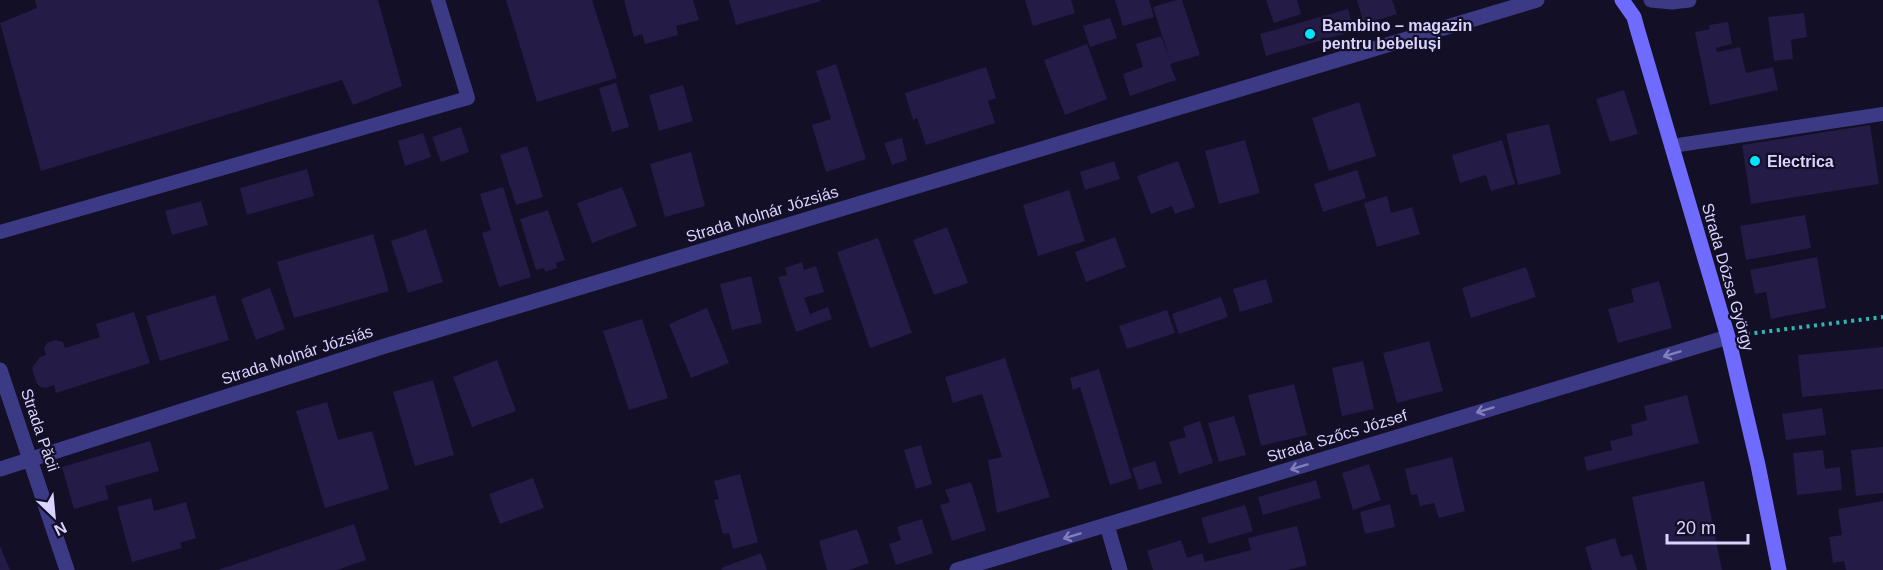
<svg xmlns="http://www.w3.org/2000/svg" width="1883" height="570" font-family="Arial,sans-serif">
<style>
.building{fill:#241b47}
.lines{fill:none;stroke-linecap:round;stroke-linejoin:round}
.path{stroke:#2fb8b0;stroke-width:4;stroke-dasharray:3 4.5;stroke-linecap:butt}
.service{stroke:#3d3a85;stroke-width:14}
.pedestrian{stroke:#3d3a85;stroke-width:15}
.minor{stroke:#3d3a85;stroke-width:15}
.tertiary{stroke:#3d3a85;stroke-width:15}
.secondary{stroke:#6f6bff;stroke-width:15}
.oneway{stroke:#837fbc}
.poi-dot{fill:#00e5ff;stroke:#130f26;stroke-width:2}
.labels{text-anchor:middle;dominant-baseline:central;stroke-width:4.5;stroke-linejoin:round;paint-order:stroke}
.poi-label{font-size:16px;font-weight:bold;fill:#d9d4ff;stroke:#130f26;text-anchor:start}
.street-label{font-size:16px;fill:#d9d4ff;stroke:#130f26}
</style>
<rect width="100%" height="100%" fill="#130f26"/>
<g class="building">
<path d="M35 0H378L402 86 353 105 342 80 41 171 0 23 37 8Z"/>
<path d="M506 0H592L617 78 537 102Z"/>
<path d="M624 0H693L699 20 676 26 678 35 645 44 642 34 634 37Z"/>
<path d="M729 0H821V1L736 25Z"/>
<path d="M1025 0H1071L1075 13 1033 26Z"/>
<path d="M1115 0H1149L1154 17 1123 26Z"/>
<path d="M1176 0H1182L1200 55 1170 64 1176 80 1130 96 1123 74 1143 67 1136 44 1161 36 1170 60 1153 7Z"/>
<path d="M1266 0H1297L1301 14 1274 23Z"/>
<path d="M1357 0H1392L1397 14 1364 24Z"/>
<path d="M1348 9 1354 31 1266 56 1260 34Z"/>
<path d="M1804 13 1807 37 1791 40 1793 59 1774 61 1768 17Z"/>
<path d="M1110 18 1117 38 1090 47 1083 26Z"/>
<path d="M1728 22 1732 44 1716 48 1717 52 1740 47 1746 73 1773 67 1778 90 1710 105 1695 32 1710 29 1709 25Z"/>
<path d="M1087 44 1107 99 1065 115 1044 60Z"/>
<path d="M836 64 866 159 826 172 812 125 831 119 816 71Z"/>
<path d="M986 67 996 98 988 101 995 123 926 145 917 118 913 120 905 93Z"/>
<path d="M616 83 629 127 612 132 599 88Z"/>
<path d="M683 85 693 121 659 131 649 95Z"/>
<path d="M1624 90 1638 134 1610 142 1596 99Z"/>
<path d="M1359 102 1376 156 1329 171 1312 118Z"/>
<path d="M1549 124 1561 174 1518 185 1506 134Z"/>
<path d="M1870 125 1879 184 1751 204 1742 145Z"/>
<path d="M461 127 469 152 441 162 432 137Z"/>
<path d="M423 133 431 157 405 166 398 141Z"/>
<path d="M902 138 907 160 892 165 884 143Z"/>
<path d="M1245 140 1260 193 1219 204 1205 151Z"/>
<path d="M1502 140 1515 184 1491 191 1486 175 1460 183 1452 155Z"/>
<path d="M527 146 543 197 516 205 500 155Z"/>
<path d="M691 152 705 206 665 217 650 164Z"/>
<path d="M1114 161 1120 179 1085 190 1080 172Z"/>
<path d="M1178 161 1195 207 1175 214 1172 206 1151 214 1137 176Z"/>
<path d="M307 169 314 196 247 215 240 188Z"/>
<path d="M1357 170 1366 198 1323 212 1314 184Z"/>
<path d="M503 187 531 277 499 287 482 233 491 230 480 194Z"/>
<path d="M622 187 637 226 592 243 577 203Z"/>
<path d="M1069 190 1085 241 1038 256 1023 205Z"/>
<path d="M1387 196 1391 213 1412 207 1420 234 1377 247 1364 203Z"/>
<path d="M201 201 208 225 172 235 165 211Z"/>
<path d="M548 210 565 260 556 263 557 268 545 272 544 268 536 270 520 219Z"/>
<path d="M1805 215 1811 248 1746 260 1740 226Z"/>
<path d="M947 227 968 283 934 295 913 240Z"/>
<path d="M426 229 443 282 408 293 391 241Z"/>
<path d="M373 234 389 291 294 318 277 262Z"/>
<path d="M1115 237 1126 267 1086 282 1075 252Z"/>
<path d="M878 238 912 333 870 348 837 252Z"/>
<path d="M1817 257 1826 308 1771 319 1766 292 1755 294 1750 270Z"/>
<path d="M802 262 804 270 816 266 824 292 804 298 810 314 828 307 832 319 796 332 778 277 787 275 785 268Z"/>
<path d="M1526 267 1536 297 1471 318 1462 288Z"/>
<path d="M751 276 762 323 732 330 720 284Z"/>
<path d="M1266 279 1273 302 1240 312 1233 289Z"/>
<path d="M1659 281 1672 328 1618 343 1608 309 1634 302 1631 289Z"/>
<path d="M270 288 285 329 256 340 241 299Z"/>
<path d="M215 295 229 340 160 361 146 316Z"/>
<path d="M1221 297 1228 317 1179 334 1172 314Z"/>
<path d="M707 308 729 363 691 378 669 324Z"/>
<path d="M1167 310 1175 333 1127 349 1119 326Z"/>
<path d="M134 312 150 363 56 393 54 385 46 388 40 387 36 382 32 368 40 357 46 355 44 348 47 343 55 340 63 342 65 348 100 337 96 324Z"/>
<path d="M642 319 668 398 629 410 603 331Z"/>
<path d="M1429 341 1443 391 1397 403 1383 353Z"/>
<path d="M1883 347V389L1802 397 1798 355Z"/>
<path d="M1005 358 1050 497 997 513 988 460 1002 457 982 394 953 403 945 377Z"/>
<path d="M497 360 516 411 472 427 453 377Z"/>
<path d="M1363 361 1374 409 1342 416 1332 368Z"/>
<path d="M1099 369 1132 478 1110 485 1080 387 1073 390 1070 378Z"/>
<path d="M433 380 454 455 415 466 393 392Z"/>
<path d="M1294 384 1307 435 1261 446 1248 395Z"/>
<path d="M1687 395 1699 443 1587 471 1584 457 1612 450 1610 441 1633 435 1631 425 1647 420 1644 406Z"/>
<path d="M327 402 338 440 372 431 389 489 325 508 296 411Z"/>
<path d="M1822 408 1826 435 1786 440 1782 414Z"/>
<path d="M1234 416 1246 455 1219 462 1208 423Z"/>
<path d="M1200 421 1213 463 1179 474 1169 442 1186 437 1183 427Z"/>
<path d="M150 441 159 471 105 486 109 499 74 509 62 467Z"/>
<path d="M921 445 932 484 916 489 904 450Z"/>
<path d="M1883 447V493L1856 496 1851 450Z"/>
<path d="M1823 450 1825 469 1840 467 1842 490 1797 495 1793 453Z"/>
<path d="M1452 457 1465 511 1439 518 1434 503 1420 506 1417 494 1411 495 1405 469Z"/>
<path d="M1155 461 1162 483 1139 490 1132 468Z"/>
<path d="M1369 464 1381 500 1353 510 1342 473Z"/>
<path d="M740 474 758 542 733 549 729 533 723 534 714 500 719 499 714 481Z"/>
<path d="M533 478 544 508 500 524 489 494Z"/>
<path d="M1316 480 1321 498 1263 515 1258 497Z"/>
<path d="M1704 481 1722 570H1647L1632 497Z"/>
<path d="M971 482 986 530 952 541 940 505 950 502 945 490Z"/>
<path d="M151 498 154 511 186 502 196 538 180 543 182 548 132 562 117 507Z"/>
<path d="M1883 501V570H1846L1844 561 1833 563 1829 537 1842 535 1838 509Z"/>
<path d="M1390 504 1395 527 1365 534 1360 512Z"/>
<path d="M1245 505 1253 531 1209 544 1201 518Z"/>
<path d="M922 519 933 553 896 565 889 544 901 540 897 527Z"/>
<path d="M354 524 366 560 337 570H218Z"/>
<path d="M1297 526 1307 565 1288 570H1153L1147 551 1181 540 1187 558 1202 553 1205 562 1251 550 1248 538Z"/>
<path d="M857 529 869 563 849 570H827L819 541Z"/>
<path d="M1615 538 1621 557 1632 554 1637 570H1592L1585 547Z"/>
<path d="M0 546 10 570H0Z"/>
<path d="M761 553 767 570H722L721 568Z"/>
</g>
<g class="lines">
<path class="path" d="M1747 334 1883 317"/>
<g class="service">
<path d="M1672 146 1883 114"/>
<path d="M0 232 468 98 438 0"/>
</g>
<path class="pedestrian" d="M1107 525 1120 570"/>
<path class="minor" d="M957 570 1728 337"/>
<g class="tertiary">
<path d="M1651 0 1672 2 1689 0"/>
<path d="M0 370 67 570"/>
<path d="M0 469 385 346 1537 0"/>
</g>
<path class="secondary" d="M1622 0 1634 17 1637 28 1728 337 1758 465 1779 570"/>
</g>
<defs><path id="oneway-shaft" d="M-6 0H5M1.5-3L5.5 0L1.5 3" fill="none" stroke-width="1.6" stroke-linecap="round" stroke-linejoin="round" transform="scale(1.5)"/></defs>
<g class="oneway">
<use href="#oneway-shaft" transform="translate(1672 354) rotate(163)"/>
<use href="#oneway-shaft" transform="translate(1485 410) rotate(163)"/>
<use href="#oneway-shaft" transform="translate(1299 467) rotate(163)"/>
<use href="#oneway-shaft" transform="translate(1072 536) rotate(163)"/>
</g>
<g class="poi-dot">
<circle cx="1310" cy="34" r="6"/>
<circle cx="1755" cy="161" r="6"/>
</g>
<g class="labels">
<g class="poi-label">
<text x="1322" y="25">Bambino – magazin<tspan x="1322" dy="18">pentru bebeluși</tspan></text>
<text x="1767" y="161">Electrica</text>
</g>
<g class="street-label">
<text transform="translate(762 214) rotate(-17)">Strada Molnár Józsiás</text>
<text transform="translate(1728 277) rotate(74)">Strada Dózsa György</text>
<text transform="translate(297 355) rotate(-18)">Strada Molnár Józsiás</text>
<text transform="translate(40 430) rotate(71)">Strada Păcii</text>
<text transform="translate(1337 436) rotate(-17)">Strada Szőcs József</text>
</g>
</g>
<g transform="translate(54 516) rotate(154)" stroke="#130f26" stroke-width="4.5" paint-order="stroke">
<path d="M0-4.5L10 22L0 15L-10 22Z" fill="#d9d4ff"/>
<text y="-9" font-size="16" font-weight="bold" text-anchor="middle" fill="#d9d4ff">N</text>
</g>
<path d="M1667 534v9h81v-9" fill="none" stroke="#d9d4ff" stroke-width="3"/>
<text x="1676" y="534" font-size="18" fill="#d9d4ff" stroke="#130f26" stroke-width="4.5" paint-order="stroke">20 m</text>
</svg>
